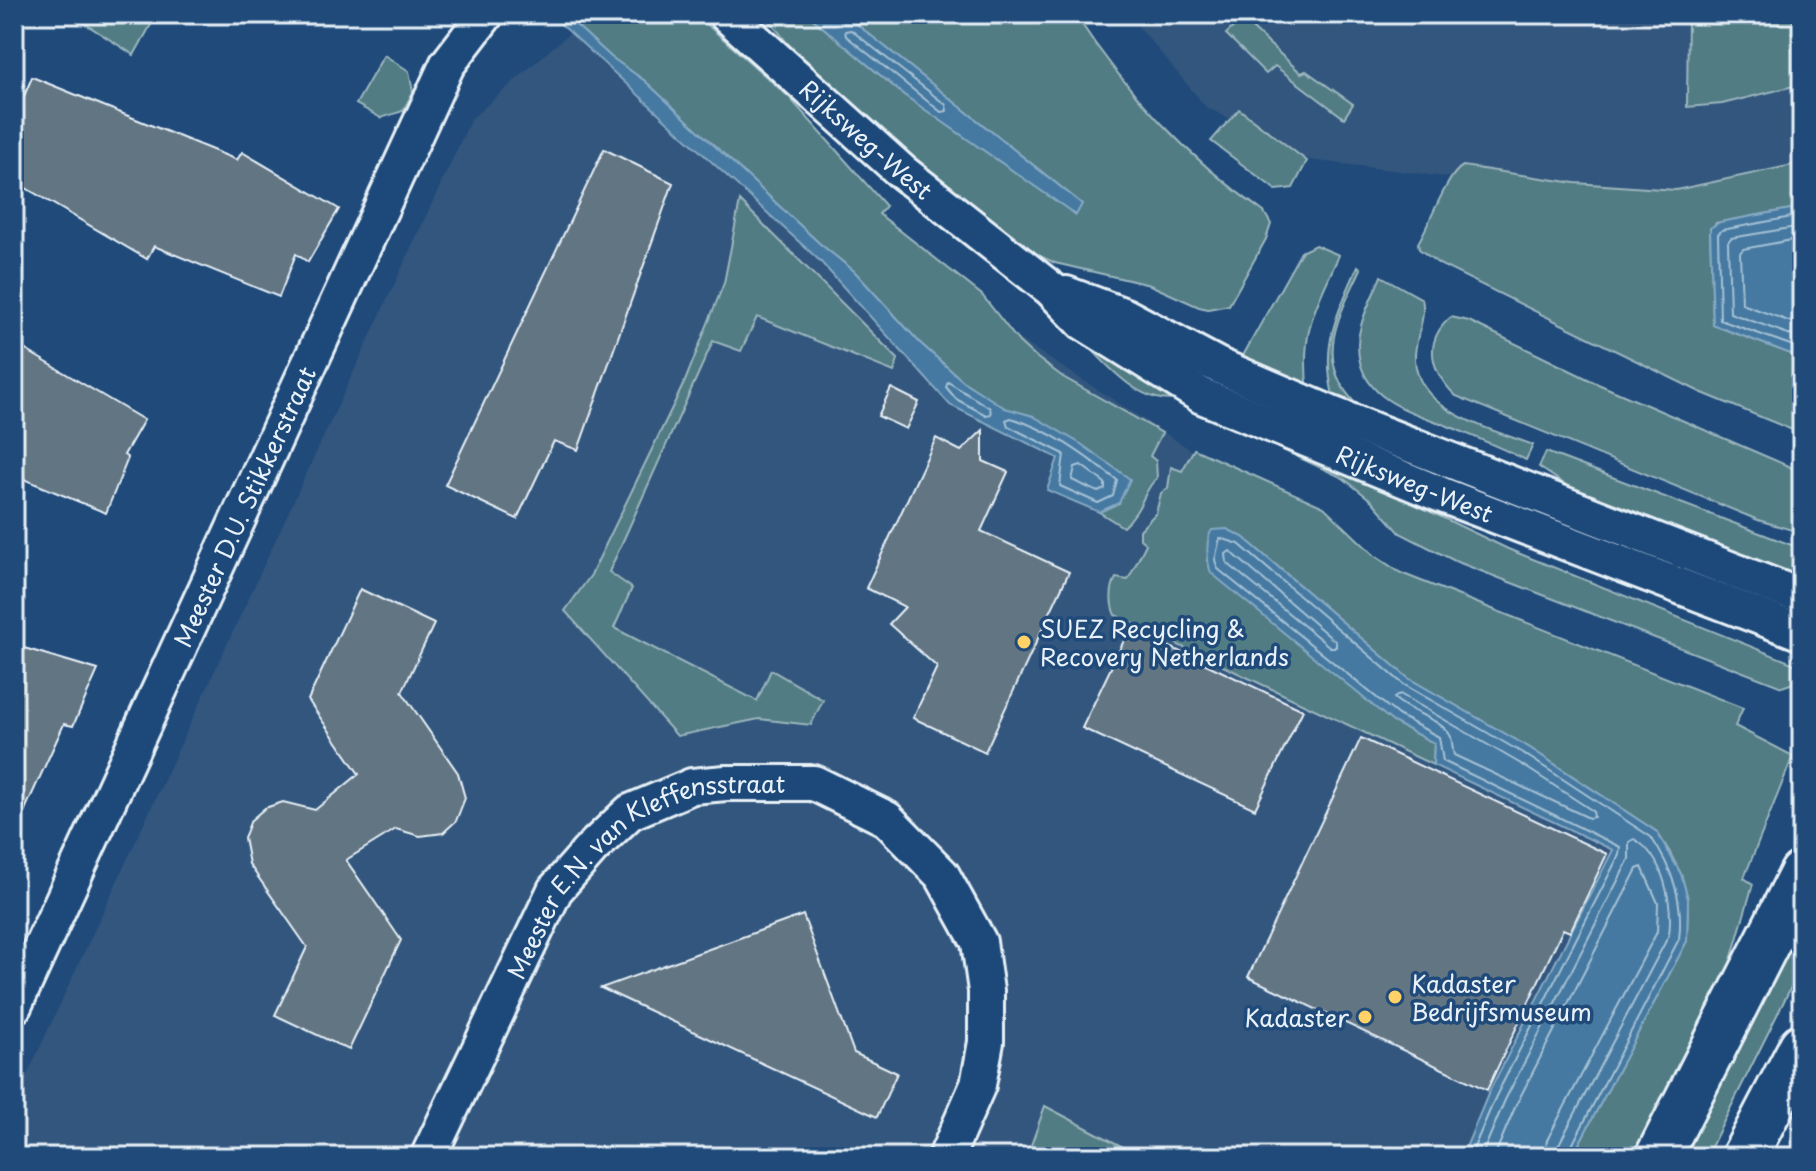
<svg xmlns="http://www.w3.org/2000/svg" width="1816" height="1171" font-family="'Playpen Sans',sans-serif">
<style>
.built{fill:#33577d}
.green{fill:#517c84;stroke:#9cb6be;stroke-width:2}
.water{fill:#4479a1;stroke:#86a9c4;stroke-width:2}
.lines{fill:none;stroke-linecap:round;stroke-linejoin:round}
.shore{stroke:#a6c1d5;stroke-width:2}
.building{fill:#627483;stroke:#e8f1f8;stroke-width:2}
.street-casing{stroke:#e8f1f8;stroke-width:40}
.secondary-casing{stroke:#e8f1f8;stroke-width:50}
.street{stroke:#1f4a7a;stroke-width:34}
.secondary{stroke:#1f4a7a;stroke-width:44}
.poi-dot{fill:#ffd166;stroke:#1f4a7a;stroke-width:3}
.labels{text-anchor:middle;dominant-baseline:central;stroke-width:7;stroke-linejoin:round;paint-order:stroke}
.street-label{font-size:24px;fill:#e8f1f8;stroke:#1f4a7a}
.poi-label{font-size:24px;fill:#e8f1f8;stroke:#1f4a7a;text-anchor:start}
</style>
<rect width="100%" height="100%" fill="#1f4a7a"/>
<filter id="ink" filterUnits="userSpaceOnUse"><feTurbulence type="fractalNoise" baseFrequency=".0125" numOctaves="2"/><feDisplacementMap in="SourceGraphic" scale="16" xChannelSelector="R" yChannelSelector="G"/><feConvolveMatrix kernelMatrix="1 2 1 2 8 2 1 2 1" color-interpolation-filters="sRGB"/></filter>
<g filter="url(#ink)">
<g class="built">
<path d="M591 14 793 193 1648 745 1736 932 1606 1157H14V1103L471 119Z"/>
<path d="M1128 14H1802V179L1694 200 1559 191 1310 160 1206 107Z"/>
</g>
<g class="green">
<path d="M70 14H157L134 55Z"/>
<path d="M564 14H695L789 97 886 206 879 214 982 295 1019 342 1032 354 1063 377 1162 433 1150 456 1156 461 1157 478C1144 488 1143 510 1123 527L1099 512 1119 503 1033 416 1005 409 964 382 920 343 854 271 819 243 645 81 611 57Z"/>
<path d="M765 14H807L904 95 1082 204 844 14H1075C1124 90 1190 160 1264 212L1271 224 1266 239 1229 305 1208 309 1199 307 1150 285 1055 263 1017 245 868 122 795 53Z"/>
<path d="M1688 14H1787L1802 34V84L1722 104 1687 107Z"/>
<path d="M1242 19 1301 73 1306 71 1353 104 1344 118 1275 66 1266 74 1226 34Z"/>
<path d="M384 55 409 71 413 92 403 111 381 118 356 104Z"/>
<path d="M1239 109 1307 161 1293 188 1276 190 1211 141Z"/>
<path d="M1802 163V207L1716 223 1710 231 1713 325 1802 358V434L1700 392 1439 264 1419 249 1418 243C1430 224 1446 175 1463 166L1575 183 1676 190Z"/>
<path d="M740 201 898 359 894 372 757 317 741 351 713 341 609 572 632 588 614 628 757 701 771 670 823 700 811 725 759 719 677 736 565 611 591 575 685 381 724 283Z"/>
<path d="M1315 245 1339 255C1315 310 1300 330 1308 392L1240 361 1301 252Z"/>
<path d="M1358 266 1361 269C1338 318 1312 361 1358 406L1335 403C1319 347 1336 317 1358 266Z"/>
<path d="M1381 276 1422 299C1427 319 1414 338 1415 359 1417 413 1493 429 1533 445L1526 460C1502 448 1477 438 1453 428 1411 411 1359 401 1358 346 1358 322 1372 299 1381 276Z"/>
<path d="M1451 317 1469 321 1598 384 1802 472V533L1758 520 1456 396C1431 372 1422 342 1451 317Z"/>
<path d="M1083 340 1178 399C1141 406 1106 365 1083 340Z"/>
<path d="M1218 420 1385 490 1508 549 1802 667V680L1782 687 1455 561 1400 533 1372 501 1343 478Z"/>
<path d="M1194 449 1324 507 1375 556 1401 573 1743 708 1735 726 1793 756 1744 878 1753 884 1727 974 1635 1157H1572L1687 941 1688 899 1681 874 1669 851 1657 832 1530 748 1408 678 1243 537 1227 530H1212L1207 561 1393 722 1434 743 1433 765 1115 615C1110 605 1110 588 1116 578L1128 580 1146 544 1140 539V530L1156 513 1161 493 1168 488 1171 467 1182 471Z"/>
<path d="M1546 452 1802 549V583L1591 502 1539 467Z"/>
<path d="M1802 924V965L1706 1157H1683Z"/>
<path d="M1045 1106 1142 1157H1041L1029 1151Z"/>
</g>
<g class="water">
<path d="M550 14H564L611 57 645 81 819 243 854 271 920 343 964 382 1005 408 1033 416 1081 444 1130 479 1119 503 1099 512 1047 490 1058 458 950 405 820 261Z"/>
<path d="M807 14H844L1082 204 1076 215 904 95Z"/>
<path d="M1802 207V358L1713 325 1710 228 1720 222Z"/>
<path d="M1227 529 1243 537 1408 678 1530 748 1657 832 1681 874 1688 899 1687 941 1572 1157H1462L1489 1092 1613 850 1433 765 1434 743 1393 722 1211 573C1207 562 1205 539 1212 530Z"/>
</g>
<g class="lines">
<g class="shore">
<path d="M851 30 946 105 947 111 941 112 846 36 845 31Z"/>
<path d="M1802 215 1722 230 1718 234 1720 320 1802 349"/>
<path d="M1802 226 1731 238 1728 242 1730 313 1802 339"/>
<path d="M1802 238 1743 249 1740 253 1742 304 1802 326"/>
<path d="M948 382 990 408 991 414 986 415 956 399 946 387Z"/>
<path d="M1011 418C1051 430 1084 455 1117 480L1113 496 1098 503 1060 486 1064 454 1008 426 1006 420Z"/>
<path d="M1081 465 1105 483V489L1098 492 1072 480 1075 467Z"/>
<path d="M1230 551 1336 642V647H1330L1227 563 1226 554Z"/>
<path d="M1400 694 1521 764 1593 811 1594 817 1589 818 1454 755C1452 749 1453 741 1450 735 1440 718 1409 713 1394 698Z"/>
<path d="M1470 1157 1496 1096 1619 855 1620 847 1443 761 1439 737 1398 715 1218 569 1215 560 1220 538 1239 544 1403 684 1526 755 1651 837C1672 869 1684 900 1679 939L1566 1157"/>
<path d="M1481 1157 1505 1100 1629 859V842L1634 839C1664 856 1673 904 1669 935L1558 1146 1556 1157"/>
<path d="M1494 1157 1516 1105 1637 869 1642 867 1658 903 1657 932 1547 1140 1544 1157"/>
</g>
</g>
<g class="building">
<path d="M32 77 237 160 242 152 339 209 308 262 296 254 279 297 154 246 147 259 14 181V120Z"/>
<path d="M604 149 673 183 578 450 554 441 517 519 445 485Z"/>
<path d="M14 343 144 420 124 455 128 458 106 513 14 475Z"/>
<path d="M891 388 919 402 906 429 878 416Z"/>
<path d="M983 430V461L1008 472 981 531 1069 572 985 752 913 718 937 667 889 624 905 607 866 588 936 438 961 451Z"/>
<path d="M360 589 434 624 402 692 458 773 465 798 456 821 443 833 420 836 396 829 346 860 401 940 349 1050 275 1015 307 947 249 864 244 838 251 820 265 808 283 802 315 810 359 774 308 700Z"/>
<path d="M1130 628 1303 710 1255 809 1082 728Z"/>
<path d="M14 645 98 670 73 726 64 724 14 834Z"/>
<path d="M1361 738 1607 854 1570 932 1563 929 1487 1090 1248 977Z"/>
<path d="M803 915 854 1053 897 1073 877 1117 601 988Z"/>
</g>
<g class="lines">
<defs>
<g id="street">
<path id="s1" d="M726 14 901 171 1051 289 1083 322 1202 396 1442 495 1802 633"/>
<path d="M1066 294 1125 316 1219 366 1329 413 1802 597"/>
<path id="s2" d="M14 1006 447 65 486 14"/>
<path id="s3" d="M428 1157 555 890 592 848 630 812 692 786 726 783H814L887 819 942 875 979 942 986 991V1042L978 1085 946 1157"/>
</g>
<g id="secondary">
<path d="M1658 1157 1802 874"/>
<path d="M1744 1157 1802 1046"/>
</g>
</defs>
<use href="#street" class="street-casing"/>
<use href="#secondary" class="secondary-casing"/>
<use href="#street" class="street"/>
<use href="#secondary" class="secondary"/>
</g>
</g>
<g class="poi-dot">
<circle cx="1024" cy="642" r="8"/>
<circle cx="1395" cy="997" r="8"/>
<circle cx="1365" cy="1017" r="8"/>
</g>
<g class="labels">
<g class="street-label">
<text stroke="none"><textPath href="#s1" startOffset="188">Rijksweg-West</textPath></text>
<text stroke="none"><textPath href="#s1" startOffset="842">Rijksweg-West</textPath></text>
<text stroke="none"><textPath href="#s2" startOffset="550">Meester D.U. Stikkerstraat</textPath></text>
<text stroke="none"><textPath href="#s3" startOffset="382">Meester E.N. van Kleffensstraat</textPath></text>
</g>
<g class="poi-label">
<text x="1040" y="628">SUEZ Recycling &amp;<tspan x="1040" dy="28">Recovery Netherlands</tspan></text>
<text x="1411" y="983">Kadaster<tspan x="1411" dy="28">Bedrijfsmuseum</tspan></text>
<text x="1349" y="1017" text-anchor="end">Kadaster</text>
</g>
</g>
<rect width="1816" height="1171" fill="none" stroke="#1f4a7a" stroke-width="48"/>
<rect x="24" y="24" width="1768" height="1123" fill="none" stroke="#e8f1f8" stroke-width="3" filter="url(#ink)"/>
</svg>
